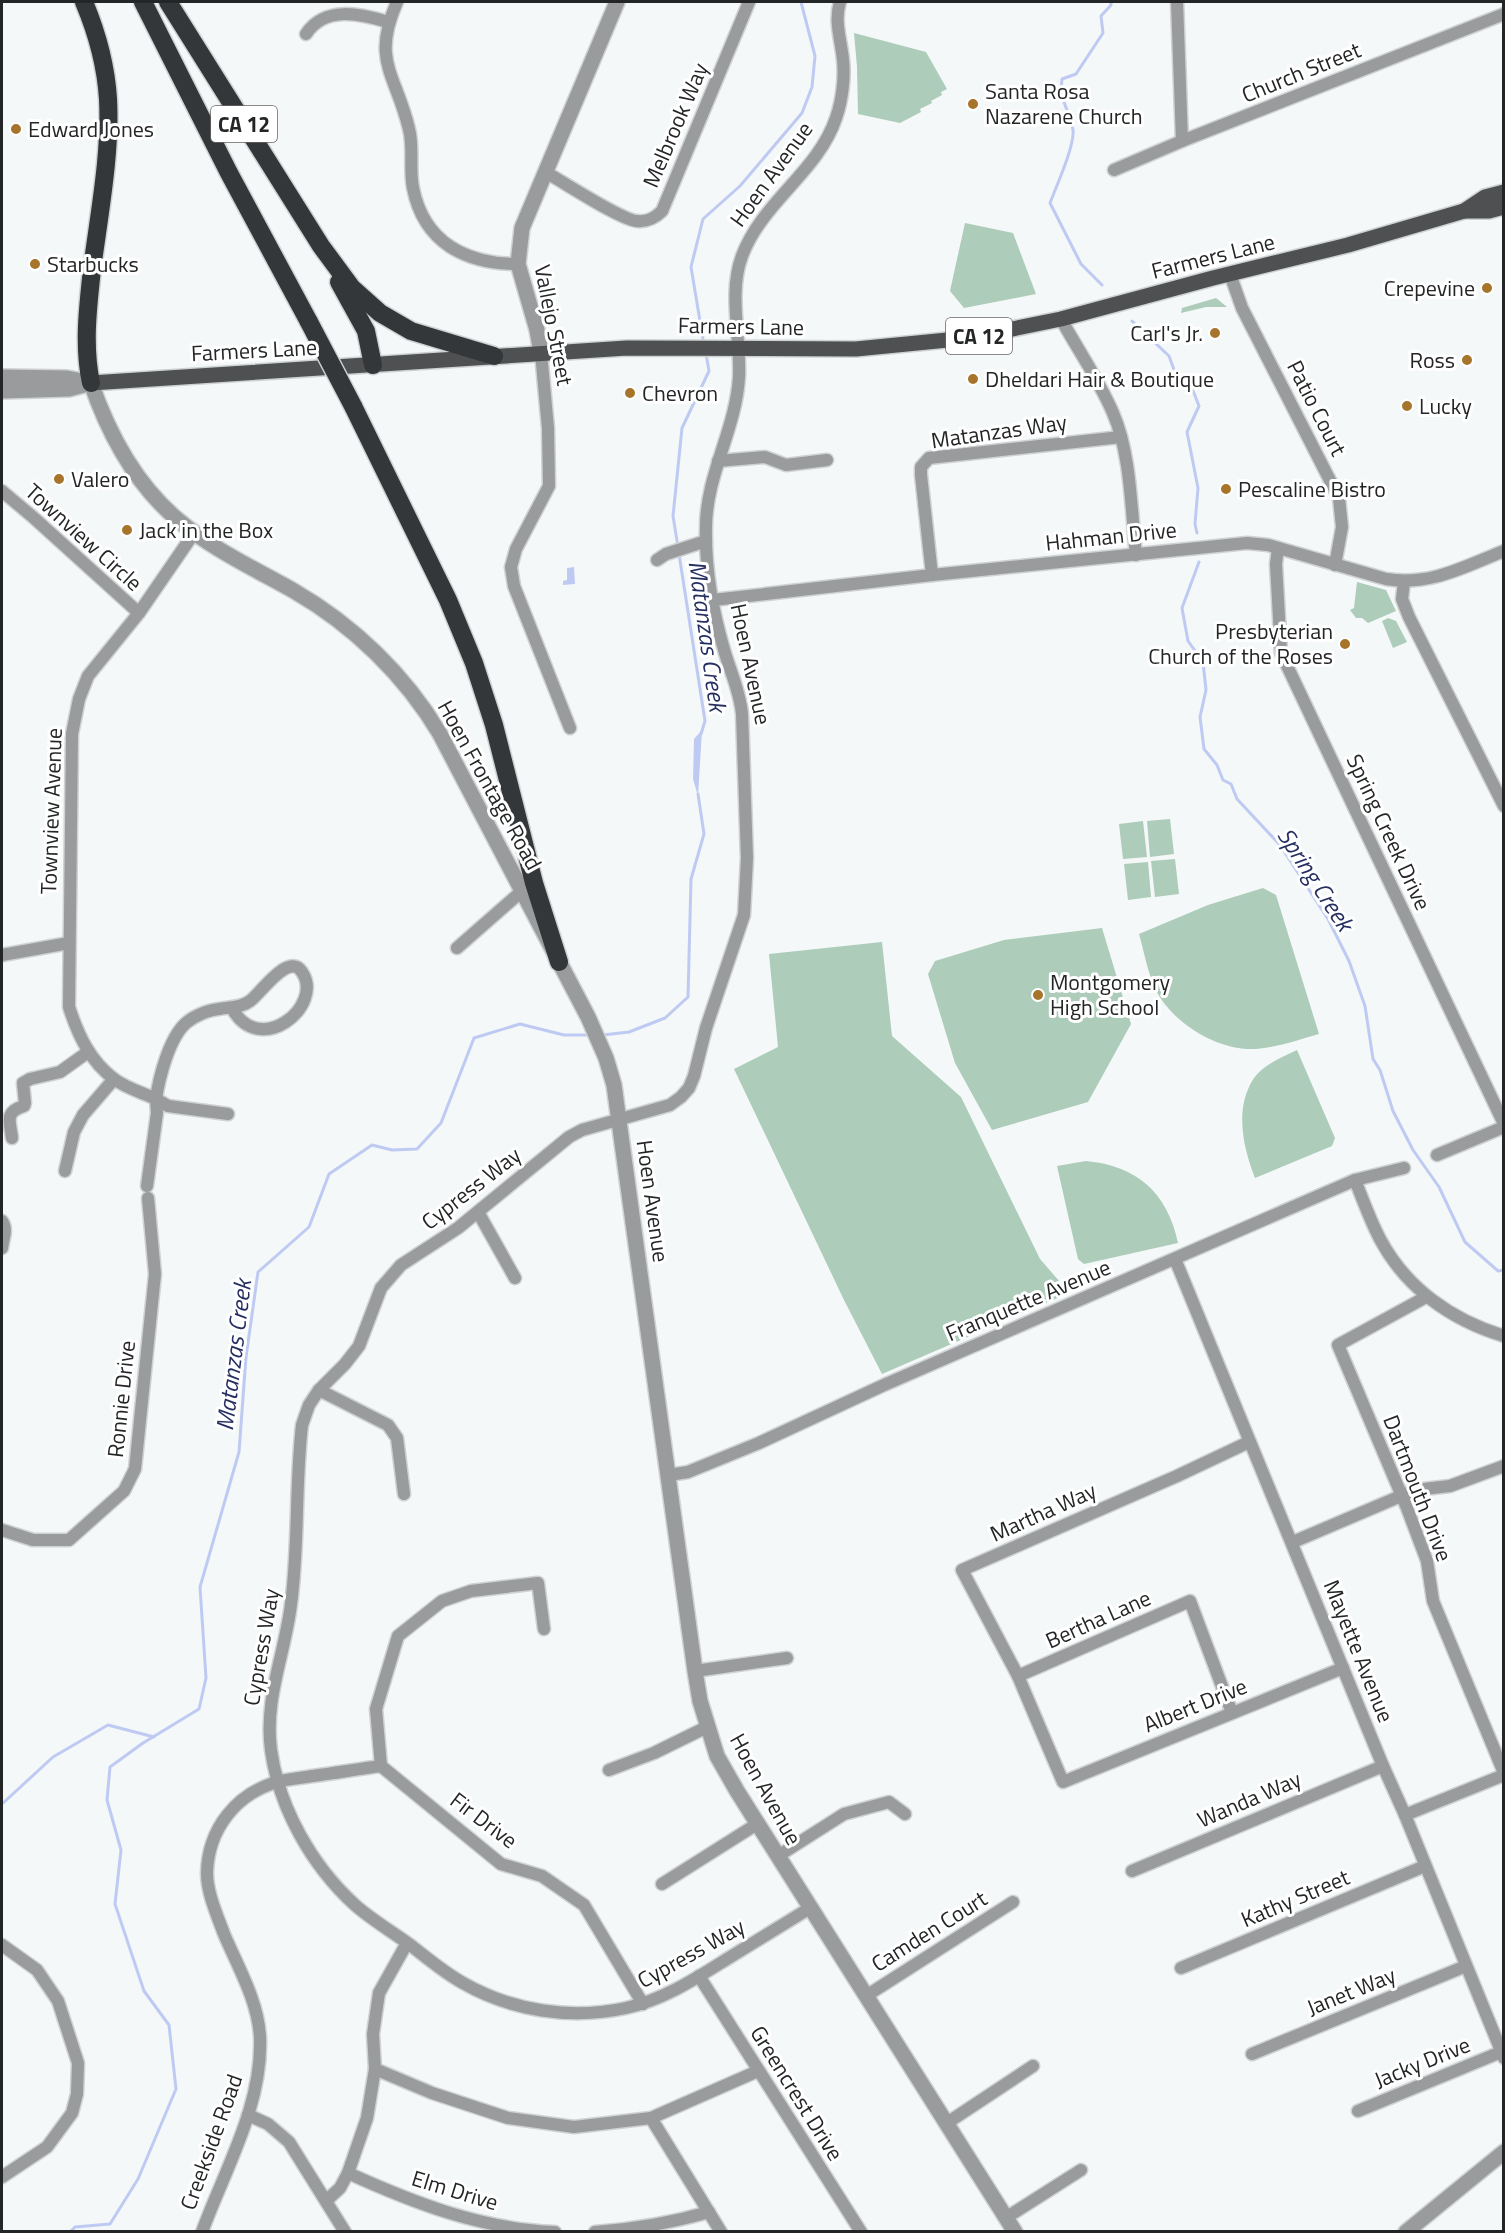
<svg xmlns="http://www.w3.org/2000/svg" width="1505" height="2233" font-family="'Titillium Web',sans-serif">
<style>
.green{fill:#adccb9}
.water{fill:#bfcaf3}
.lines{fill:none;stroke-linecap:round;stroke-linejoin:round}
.stream{stroke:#bfcaf3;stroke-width:3}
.minor-casing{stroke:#cfd2d3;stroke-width:15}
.tertiary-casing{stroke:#cfd2d3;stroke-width:18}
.primary-casing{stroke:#cfd2d3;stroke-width:18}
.motorway-casing{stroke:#cfd2d3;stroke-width:21}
.minor{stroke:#999b9c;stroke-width:12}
.tertiary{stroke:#999b9c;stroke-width:15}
.primary{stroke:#4e5052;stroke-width:15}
.motorway{stroke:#343739;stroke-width:18}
.motorway-bridge-casing{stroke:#cfd2d3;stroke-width:21;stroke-linecap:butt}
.motorway-bridge{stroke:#343739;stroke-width:18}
.poi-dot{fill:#a7742b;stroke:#fff;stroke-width:2}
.labels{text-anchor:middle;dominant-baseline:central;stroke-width:6;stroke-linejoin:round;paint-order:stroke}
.shield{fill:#fff;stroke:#666667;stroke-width:1.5}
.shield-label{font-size:21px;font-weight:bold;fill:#242526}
.street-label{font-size:22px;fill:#242526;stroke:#fff}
.poi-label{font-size:22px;fill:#242526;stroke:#fff;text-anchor:start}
.water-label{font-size:24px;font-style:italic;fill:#262f61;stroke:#fff}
</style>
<rect width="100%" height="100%" fill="#f4f8f9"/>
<g class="green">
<path d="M854 33 926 52 947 89 941 92 942 95 931 101 932 103 920 109 921 112 900 123 858 114 857 67Z"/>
<path d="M965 223 1013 233 1036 294 964 308 950 291Z"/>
<path d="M1216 298 1227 307H1206L1181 313 1182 308Z"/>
<path d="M1357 582 1386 590 1396 611 1368 623 1362 618H1356L1350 610 1354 608Z"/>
<path d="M1388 618 1396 621 1407 642 1393 648 1382 621Z"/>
<path d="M1170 819 1174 854 1150 857 1147 821Z"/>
<path d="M1143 821 1147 857 1123 859 1119 824Z"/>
<path d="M1175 859 1179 894 1155 897 1151 861Z"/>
<path d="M1148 862 1151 897 1128 900 1124 864Z"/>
<path d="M1263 888 1276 895 1319 1034C1298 1040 1278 1047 1256 1049 1221 1051 1181 1028 1161 999 1149 981 1145 955 1139 934L1208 905Z"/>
<path d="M1102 928 1131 1024 1088 1102 992 1130 955 1063 928 974 935 961 1004 940Z"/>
<path d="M882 942 892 1036 961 1097 1040 1259 1060 1282 1067 1294 882 1374 844 1300 734 1069 778 1047 769 954Z"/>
<path d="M1297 1050 1335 1138 1332 1146 1255 1178C1243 1147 1234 1108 1254 1078 1264 1064 1283 1057 1297 1050Z"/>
<path d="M1086 1161C1137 1166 1167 1192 1178 1243L1084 1264 1078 1259 1057 1166Z"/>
</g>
<g class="water">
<path d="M574 567 575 584 563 585V581L567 580V568Z"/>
<path d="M702 730 698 796 693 779 694 739Z"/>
</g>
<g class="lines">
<g class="stream">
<path d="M1102 285 1081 264 1050 203C1056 187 1075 145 1073 130 1070 110 1059 102 1062 79L1076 74 1103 33 1101 16 1111 5V2"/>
<path d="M1132 321 1169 356 1177 378 1192 388 1199 406 1187 432 1198 488 1195 524 1197 533"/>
<path d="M704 345 691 267 703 219 740 186 802 113 812 87 815 56 801 2"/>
<path d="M678 547 673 516 682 428 709 371 706 354"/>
<path d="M679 554 705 721 701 734"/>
<path d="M1199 562 1182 608 1188 641 1203 662 1206 690 1200 717 1204 749 1217 765 1223 780 1231 784 1237 799 1280 845 1328 919 1349 961 1365 1006 1373 1059 1380 1070 1393 1111 1413 1150 1439 1187 1465 1242 1498 1271 1504 1270"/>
<path d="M603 1035 629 1032 665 1018 688 997 691 879 704 834 698 794"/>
<path d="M2 1804 53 1757 108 1725 154 1737"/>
<path d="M70 2232 75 2227 110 2224 138 2179 176 2089 169 2025 144 1991 115 1904 121 1850 107 1800 110 1767 143 1743 199 1709 206 1678 200 1587 239 1452 246 1357 258 1272 309 1227 329 1174 372 1145 392 1150 417 1149 441 1123 474 1038 520 1024 564 1035H590"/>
</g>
<defs>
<g id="minor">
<path d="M397 2C371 61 396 74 409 129 414 148 409 168 413 188 424 243 466 264 518 264"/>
<path d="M1177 2 1182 141"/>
<path d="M306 34C325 5 361 14 388 22"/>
<path d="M1114 170 1182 141 1504 14"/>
<path d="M547 173C565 183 621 220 637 221 648 222 655 218 662 211L749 2"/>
<path d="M1230 274 1242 308 1339 498 1342 527 1335 565"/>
<path d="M1061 319C1078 350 1099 380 1113 413 1131 454 1131 510 1136 555"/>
<path d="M541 353 548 428 549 486 516 549 511 567 514 586 570 728"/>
<path d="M718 461 765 457 786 465 827 460"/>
<path d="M2 491 34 518 139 613"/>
<path d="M1278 548 1276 564 1281 653 1504 1124"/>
<path d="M657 560 666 554 706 541"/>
<path d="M932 575 921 475V467L929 458 1121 437"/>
<path d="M1404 582 1402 599 1409 617 1504 806"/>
<path d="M713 600 932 575 1247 543 1268 545 1386 579C1431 586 1463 567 1504 551"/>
<path d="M457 948 522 891"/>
<path d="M2 955 69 943"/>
<path d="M228 1114 168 1106 156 1099C159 1078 169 1038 186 1023 194 1016 208 1010 219 1009 229 1007 241 1008 250 1001 261 993 289 951 302 972 325 1006 259 1059 232 1008"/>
<path d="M12 1138C10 1121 4 1112 24 1106L25 1103 23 1083 30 1079 60 1072 88 1052"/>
<path d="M1437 1155 1504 1127"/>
<path d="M65 1171 74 1132 83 1115 114 1079"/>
<path d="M1355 1180C1363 1200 1370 1220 1380 1239 1406 1288 1451 1320 1504 1336"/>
<path d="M147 1186 157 1113 156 1099C143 1093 126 1088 114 1079 90 1061 78 1035 69 1007L72 734 79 699 88 676 139 613 194 533"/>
<path d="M478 1212 515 1278"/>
<path d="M2 1221C8 1229 3 1239 2 1248"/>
<path d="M1175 1259 1383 1766 1405 1815 1504 2058"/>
<path d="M1426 1297 1338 1345 1407 1508 1427 1561 1433 1601 1504 1773"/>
<path d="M319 1390 388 1425 397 1438 404 1494"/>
<path d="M1249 1442 1177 1476 962 1570 1018 1676 1063 1782 1343 1668"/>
<path d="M669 1475 688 1472 759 1443 884 1385 1355 1180 1404 1168"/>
<path d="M2 1530 33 1540H69L124 1491 135 1469 155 1274 148 1198"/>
<path d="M1293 1542 1415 1490 1450 1486 1504 1466"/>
<path d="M544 1629 538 1583 471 1591 442 1601 398 1636 376 1709 381 1766 501 1864 542 1876 584 1905 643 2004"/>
<path d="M695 1671 787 1658"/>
<path d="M1018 1676 1190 1601 1232 1713"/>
<path d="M609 1770 654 1753 707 1727"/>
<path d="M1405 1815 1504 1775"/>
<path d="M778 1856 844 1814 889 1802 905 1814"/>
<path d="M1132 1871 1383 1766"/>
<path d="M662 1884 757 1824"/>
<path d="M810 1908C782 1925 755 1942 727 1959 695 1979 663 2000 626 2008 571 2020 512 2011 463 1983 443 1972 426 1957 409 1944 391 1931 372 1920 355 1905 312 1866 279 1808 271 1750 264 1699 285 1654 291 1604 299 1545 295 1485 302 1425L309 1405 319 1390 345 1364 359 1346 381 1288 401 1265 458 1228 569 1137 582 1130 670 1105 681 1097 689 1088 694 1076 706 1028 744 915 747 858 742 714C740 692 731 673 725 653 713 613 705 568 706 527 706 475 736 429 739 377 741 338 728 293 742 256 762 202 818 172 836 118 842 101 845 78 843 60 841 40 834 21 840 2"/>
<path d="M2 1945 37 1970 58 2001 78 2063 77 2094 72 2113 47 2147 2 2177"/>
<path d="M1181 1968 1425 1866"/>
<path d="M699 1976 861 2232"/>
<path d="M866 1996 1013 1902"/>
<path d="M1252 2054 1466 1966"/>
<path d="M375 2069 432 2093 508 2118 574 2127 651 2118 758 2071"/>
<path d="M1358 2111 1501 2052"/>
<path d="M248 2115 268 2124 289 2142 345 2232"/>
<path d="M651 2118 721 2232"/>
<path d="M947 2123 1033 2066"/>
<path d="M348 2173C414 2203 481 2229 555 2232"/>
<path d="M327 2200 340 2188 348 2173 367 2118 375 2069 373 2034 379 1993 407 1943"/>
<path d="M1007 2217 1081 2170"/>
<path d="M202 2232C225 2169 263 2105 260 2037 258 2001 238 1967 224 1934 217 1915 207 1893 207 1873 208 1829 236 1794 277 1782 288 1779 301 1778 313 1776 336 1773 358 1769 381 1766"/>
<path d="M595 2232C634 2229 671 2223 709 2212"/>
</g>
<g id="tertiary">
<path d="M541 353 537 330 518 264 522 228 617 2"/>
<path d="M2 377 67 378 88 382"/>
<path d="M91 383C109 435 135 484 178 520 212 549 255 569 294 591 353 625 405 675 440 734L588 1017 606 1058 614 1085 695 1671 700 1701 717 1756 737 1791 1015 2232"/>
<path d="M2 391 69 389 91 383"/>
<path d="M1406 2232 1504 2152"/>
</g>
<g id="primary">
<path d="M1464 211H1489L1504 207"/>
<path d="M91 383 627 348 856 349 968 338 1061 319 1213 278 1348 245 1464 211 1485 197 1504 192"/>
</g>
<g id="motorway">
<path d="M84 2C97 33 106 66 108 99 111 153 99 215 92 269 88 307 83 345 91 383"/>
<path d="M143 2 229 173 309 322"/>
<path d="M168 2 321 246 352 288 380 313 411 331 494 356"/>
<path d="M339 282 366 331 373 365"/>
<path d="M353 406 448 600 474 663 494 725 534 883 559 962"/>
</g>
</defs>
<use href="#minor" class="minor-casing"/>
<use href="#tertiary" class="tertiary-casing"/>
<use href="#primary" class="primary-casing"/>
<use href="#motorway" class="motorway-casing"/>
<use href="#minor" class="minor"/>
<use href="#tertiary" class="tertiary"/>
<use href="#primary" class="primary"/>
<use href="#motorway" class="motorway"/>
<defs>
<path id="motorway-bridge" d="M309 322 353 406"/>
</defs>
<use href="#motorway-bridge" class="motorway-bridge-casing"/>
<use href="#motorway-bridge" class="motorway-bridge"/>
</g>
<g class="poi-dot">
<circle cx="973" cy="104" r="6"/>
<circle cx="16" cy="129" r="6"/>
<circle cx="35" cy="264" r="6"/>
<circle cx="1487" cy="288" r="6"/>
<circle cx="1215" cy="333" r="6"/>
<circle cx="1467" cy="360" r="6"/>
<circle cx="973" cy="379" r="6"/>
<circle cx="630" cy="393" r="6"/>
<circle cx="1407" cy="406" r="6"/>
<circle cx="59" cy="479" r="6"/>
<circle cx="1226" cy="489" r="6"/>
<circle cx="127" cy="530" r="6"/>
<circle cx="1345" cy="644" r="6"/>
<circle cx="1038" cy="995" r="6"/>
</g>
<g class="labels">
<g class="shield">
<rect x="211" y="106" width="66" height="36" rx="4.5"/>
<rect x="946" y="318" width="66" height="36" rx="4.5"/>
</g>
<g class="shield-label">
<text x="244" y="124">CA 12</text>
<text x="979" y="336">CA 12</text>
</g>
<g class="street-label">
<text transform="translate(1301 72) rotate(-22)">Church Street</text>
<text transform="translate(675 125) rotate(-67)">Melbrook Way</text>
<text transform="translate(771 174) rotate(-54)">Hoen Avenue</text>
<text transform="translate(1213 256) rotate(-14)">Farmers Lane</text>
<text transform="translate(554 325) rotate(79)">Vallejo Street</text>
<text transform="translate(741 326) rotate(1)">Farmers Lane</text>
<text transform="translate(254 350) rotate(-3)">Farmers Lane</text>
<text transform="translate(1317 408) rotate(63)">Patio Court</text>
<text transform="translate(999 431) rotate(-8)">Matanzas Way</text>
<text transform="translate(1111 536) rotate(-6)">Hahman Drive</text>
<text transform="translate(84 537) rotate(42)">Townview Circle</text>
<text transform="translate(751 664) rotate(78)">Hoen Avenue</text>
<text transform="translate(490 785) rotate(61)">Hoen Frontage Road</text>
<text transform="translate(51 811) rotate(-88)">Townview Avenue</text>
<text transform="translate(1389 832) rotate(65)">Spring Creek Drive</text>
<text transform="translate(471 1188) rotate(-38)">Cypress Way</text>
<text transform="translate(653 1201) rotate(82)">Hoen Avenue</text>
<text transform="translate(1028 1300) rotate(-23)">Franquette Avenue</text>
<text transform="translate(121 1399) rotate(-84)">Ronnie Drive</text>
<text transform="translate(1418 1488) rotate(69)">Dartmouth Drive</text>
<text transform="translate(1043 1512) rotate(-24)">Martha Way</text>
<text transform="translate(1098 1619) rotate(-24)">Bertha Lane</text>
<text transform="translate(261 1647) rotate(-80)">Cypress Way</text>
<text transform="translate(1359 1651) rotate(68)">Mayette Avenue</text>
<text transform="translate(1195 1705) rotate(-22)">Albert Drive</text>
<text transform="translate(766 1789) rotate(61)">Hoen Avenue</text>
<text transform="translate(1249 1799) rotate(-23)">Wanda Way</text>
<text transform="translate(484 1820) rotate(37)">Fir Drive</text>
<text transform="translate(1295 1898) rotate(-23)">Kathy Street</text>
<text transform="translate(929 1931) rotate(-32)">Camden Court</text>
<text transform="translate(691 1953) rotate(-29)">Cypress Way</text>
<text transform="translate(1351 1991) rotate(-22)">Janet Way</text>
<text transform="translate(1422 2062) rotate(-22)">Jacky Drive</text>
<text transform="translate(797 2093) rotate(58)">Greencrest Drive</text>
<text transform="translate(211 2142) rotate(-70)">Creekside Road</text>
<text transform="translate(455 2190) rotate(17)">Elm Drive</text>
</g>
<g class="poi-label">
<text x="985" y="91">Santa Rosa<tspan x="985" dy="25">Nazarene Church</tspan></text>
<text x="28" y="129">Edward Jones</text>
<text x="47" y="264">Starbucks</text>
<text x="1475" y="288" text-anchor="end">Crepevine</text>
<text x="1203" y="333" text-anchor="end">Carl's Jr.</text>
<text x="1455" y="360" text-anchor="end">Ross</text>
<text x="985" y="379">Dheldari Hair &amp; Boutique</text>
<text x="642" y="393">Chevron</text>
<text x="1419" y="406">Lucky</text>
<text x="71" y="479">Valero</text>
<text x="1238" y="489">Pescaline Bistro</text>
<text x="139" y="530">Jack in the Box</text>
<text x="1333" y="631" text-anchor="end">Presbyterian<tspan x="1333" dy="25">Church of the Roses</tspan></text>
<text x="1050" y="982">Montgomery<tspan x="1050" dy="25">High School</tspan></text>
</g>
<g class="water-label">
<text transform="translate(708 636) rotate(82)">Matanzas Creek</text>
<text transform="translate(1316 879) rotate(57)">Spring Creek</text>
<text transform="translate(233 1355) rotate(-83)">Matanzas Creek</text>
</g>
</g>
<rect width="1505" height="2233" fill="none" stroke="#242526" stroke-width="6"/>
</svg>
